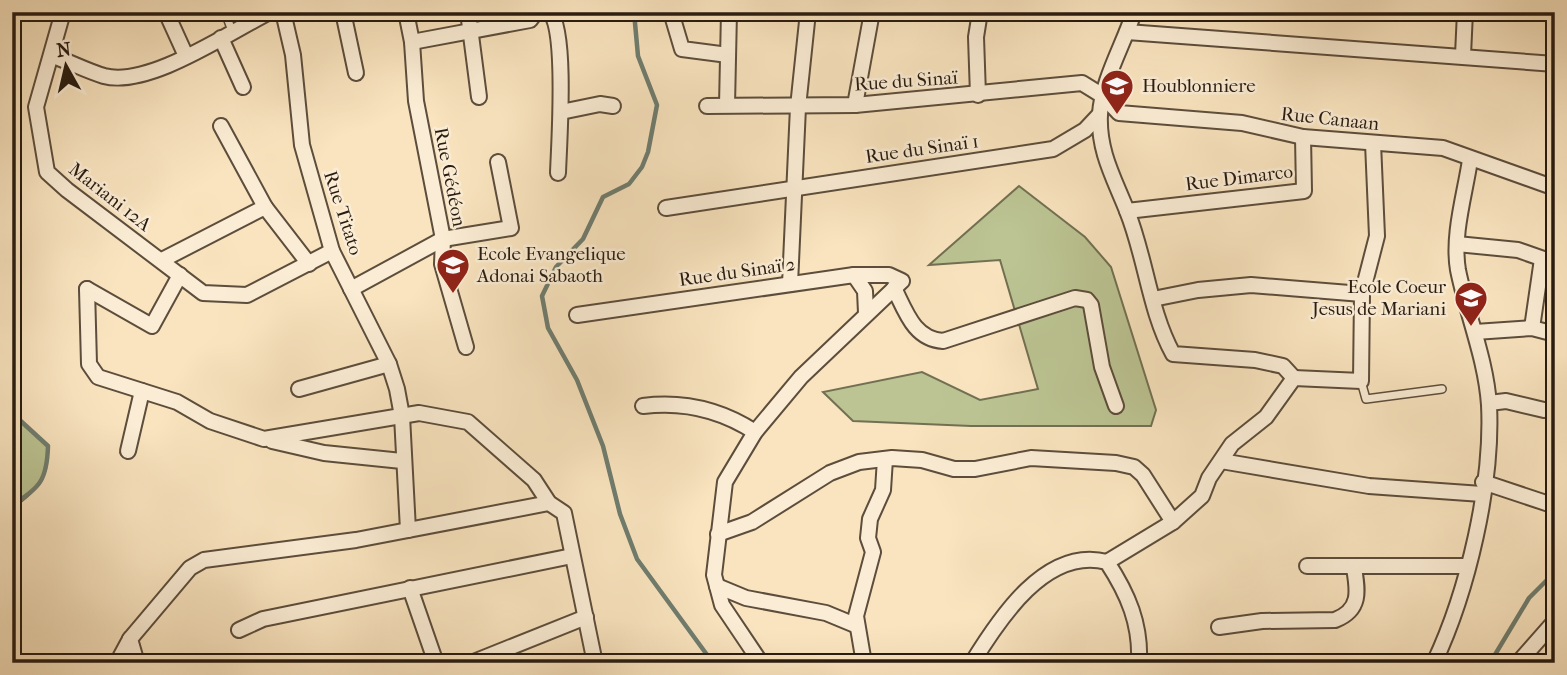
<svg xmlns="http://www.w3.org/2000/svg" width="1567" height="675" font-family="'IM FELL French Canon',serif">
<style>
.green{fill:#bcc493;stroke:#727052;stroke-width:2}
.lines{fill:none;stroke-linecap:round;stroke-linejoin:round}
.stream{stroke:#6f7d6f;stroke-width:4.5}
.service-casing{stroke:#5c4d3c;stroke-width:10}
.minor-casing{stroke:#5c4d3c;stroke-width:18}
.service{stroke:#fbedd5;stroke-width:7}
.minor{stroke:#fbedd5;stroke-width:14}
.labels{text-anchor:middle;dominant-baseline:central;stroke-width:5;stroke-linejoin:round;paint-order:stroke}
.street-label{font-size:19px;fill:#281b10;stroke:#fbedd5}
.poi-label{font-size:19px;fill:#281b10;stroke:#fbedd5;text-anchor:start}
</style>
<rect width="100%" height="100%" fill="#f9e4bf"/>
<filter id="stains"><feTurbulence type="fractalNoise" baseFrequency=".00286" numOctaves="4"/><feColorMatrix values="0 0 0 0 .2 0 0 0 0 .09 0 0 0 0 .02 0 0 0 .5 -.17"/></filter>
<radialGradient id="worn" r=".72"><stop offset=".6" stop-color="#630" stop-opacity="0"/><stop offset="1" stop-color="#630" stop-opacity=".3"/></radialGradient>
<g class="green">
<path d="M1019 186 1085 237 1111 267 1156 410 1151 426H971L853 421 823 392 922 372 980 400 1038 389 1000 260 929 265Z"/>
<path d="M12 413 48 446C48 480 39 489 12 509Z"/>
</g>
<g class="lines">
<g class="stream">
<path d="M634 12 638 56 657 105 648 152 642 167 629 184 603 197 583 239 556 267 542 296 548 328 577 380 603 446 620 514 637 559 713 663"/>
<path d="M12 413 48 446C47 480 40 488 12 505"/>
<path d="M1490 663 1529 598 1555 572"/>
</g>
<defs>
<g id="service">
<path d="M225 12 232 31"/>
<path d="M1361 381 1366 399 1442 389"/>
</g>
<g id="minor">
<path d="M63 12 36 107 47 172 67 190 203 293 247 295 332 251"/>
<path d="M166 12 186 56"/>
<path d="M283 12 293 55 302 145 332 251 389 364 397 389 402 416 408 530"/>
<path d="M343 12 356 73"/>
<path d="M406 12 412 42 416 101 443 239 442 264 466 347"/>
<path d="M468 12 479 97"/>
<path d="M550 12C567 32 559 143 558 173"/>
<path d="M671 12 682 49 728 55"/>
<path d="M1134 12C1124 44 1102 80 1100 114 1098 151 1114 178 1127 211 1146 258 1149 310 1173 354L1255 360 1283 366 1294 378"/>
<path d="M1127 32 1555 64"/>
<path d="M221 38 243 87"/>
<path d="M412 42 530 20 536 12"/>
<path d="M1463 55 1465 12"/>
<path d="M53 56C70 62 87 71 104 76 149 88 229 32 270 12"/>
<path d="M978 95 976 37 980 12"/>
<path d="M727 105 729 12"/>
<path d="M855 105 872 12"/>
<path d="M707 106 855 105 1082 83 1103 96 1119 113 1242 123 1303 137 1443 148 1555 188"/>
<path d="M561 112 600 104 613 106"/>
<path d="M265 207 309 264"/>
<path d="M666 208 1053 149 1085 130 1100 114"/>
<path d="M1127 211 1304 191 1303 137"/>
<path d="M1457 244 1518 250 1555 263"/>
<path d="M162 260 265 207 221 126"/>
<path d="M854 275 865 291 866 313"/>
<path d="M790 284 798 107 808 12"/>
<path d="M894 288C906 312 914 339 943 341L1075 298 1087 300 1091 305 1102 367 1116 406"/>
<path d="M87 289 89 364 98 377 177 402 210 421 264 439 419 413 468 422 534 480 549 503 564 513 595 663"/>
<path d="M87 289 152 326 180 275"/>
<path d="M351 289 443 239 511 228 498 162"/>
<path d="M1153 299 1198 290 1251 285 1362 294 1377 236 1373 143"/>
<path d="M577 315 854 275H889L902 281 801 377 755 432 725 482 714 575 722 605 761 663"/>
<path d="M1532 328 1542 259"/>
<path d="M1475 332 1532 328 1555 334"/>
<path d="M299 389 389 364"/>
<path d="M1489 403 1506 401 1544 410"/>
<path d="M643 406C683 401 721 410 755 432"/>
<path d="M272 441 324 453 402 461"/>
<path d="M128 451 142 391"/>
<path d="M1221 461 1369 486 1482 494"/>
<path d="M1483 482 1555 506"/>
<path d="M718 534 752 522 830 473 859 462 892 458 922 460 954 469H975L1031 458 1116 463 1134 467 1143 475 1173 522"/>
<path d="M1107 562 1173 522 1202 496 1209 478 1232 444 1266 417 1294 378 1361 381 1362 294"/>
<path d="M1307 566H1468"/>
<path d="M717 586 746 598 826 613 855 625"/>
<path d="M410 588 436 663"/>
<path d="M1219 627 1262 621 1335 620C1361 610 1358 591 1354 568"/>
<path d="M239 630 263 619 572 556"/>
<path d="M117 663 130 639"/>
<path d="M137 663 130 639 190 568 204 560 356 540 549 503"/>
<path d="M471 663 586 617"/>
<path d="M864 663 856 616 873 552 868 538 870 519 883 490 885 459"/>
<path d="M972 663C999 619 1046 546 1107 562 1128 594 1141 624 1139 663"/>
<path d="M1434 663C1468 591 1493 484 1489 405 1486 359 1467 315 1458 270 1452 235 1465 194 1470 160"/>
<path d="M1518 663 1555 621"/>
</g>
</defs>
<use href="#service" class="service-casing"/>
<use href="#minor" class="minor-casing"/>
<use href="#service" class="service"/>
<use href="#minor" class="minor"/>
</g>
<defs>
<symbol id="school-pin" viewBox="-11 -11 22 30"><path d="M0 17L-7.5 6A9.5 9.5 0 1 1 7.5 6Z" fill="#8f2418" stroke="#fbedd5"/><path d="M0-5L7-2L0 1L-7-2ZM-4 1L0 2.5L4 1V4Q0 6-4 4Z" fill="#fff"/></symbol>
</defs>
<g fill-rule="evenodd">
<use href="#school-pin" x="1098" y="67" width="38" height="52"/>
<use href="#school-pin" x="434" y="246" width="38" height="52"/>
<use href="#school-pin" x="1452" y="279" width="38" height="52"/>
</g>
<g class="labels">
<g class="street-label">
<text transform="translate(906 81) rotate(-4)">Rue du Sinaï</text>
<text transform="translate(1330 119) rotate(6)">Rue Canaan</text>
<text transform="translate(922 149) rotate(-8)">Rue du Sinaï 1</text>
<text transform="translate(450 177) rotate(79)">Rue Gédéon</text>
<text transform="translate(1239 178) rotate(-7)">Rue Dimarco</text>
<text transform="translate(110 197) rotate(38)">Mariani 12A</text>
<text transform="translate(343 213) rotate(72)">Rue Titato</text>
<text transform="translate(737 272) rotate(-8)">Rue du Sinaï 2</text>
</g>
<g class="poi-label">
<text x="1142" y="86">Houblonniere</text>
<text x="477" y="254">Ecole Evangelique<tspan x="477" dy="22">Adonai Sabaoth</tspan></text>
<text x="1446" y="287" text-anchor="end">Ecole Coeur<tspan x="1446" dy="22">Jesus de Mariani</tspan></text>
</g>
</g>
<rect width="1567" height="675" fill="none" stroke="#f9e4bf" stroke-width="42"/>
<rect x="14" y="14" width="1539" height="647" fill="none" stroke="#281b10" stroke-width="3.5"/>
<rect x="21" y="21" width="1525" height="633" fill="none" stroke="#281b10" stroke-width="2"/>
<g transform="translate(66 66) rotate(352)" stroke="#fbedd5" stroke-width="5" paint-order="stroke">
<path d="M0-5L12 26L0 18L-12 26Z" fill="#281b10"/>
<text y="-10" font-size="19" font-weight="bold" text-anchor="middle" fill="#281b10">N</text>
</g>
<rect width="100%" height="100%" filter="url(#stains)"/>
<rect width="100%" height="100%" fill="url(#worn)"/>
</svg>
